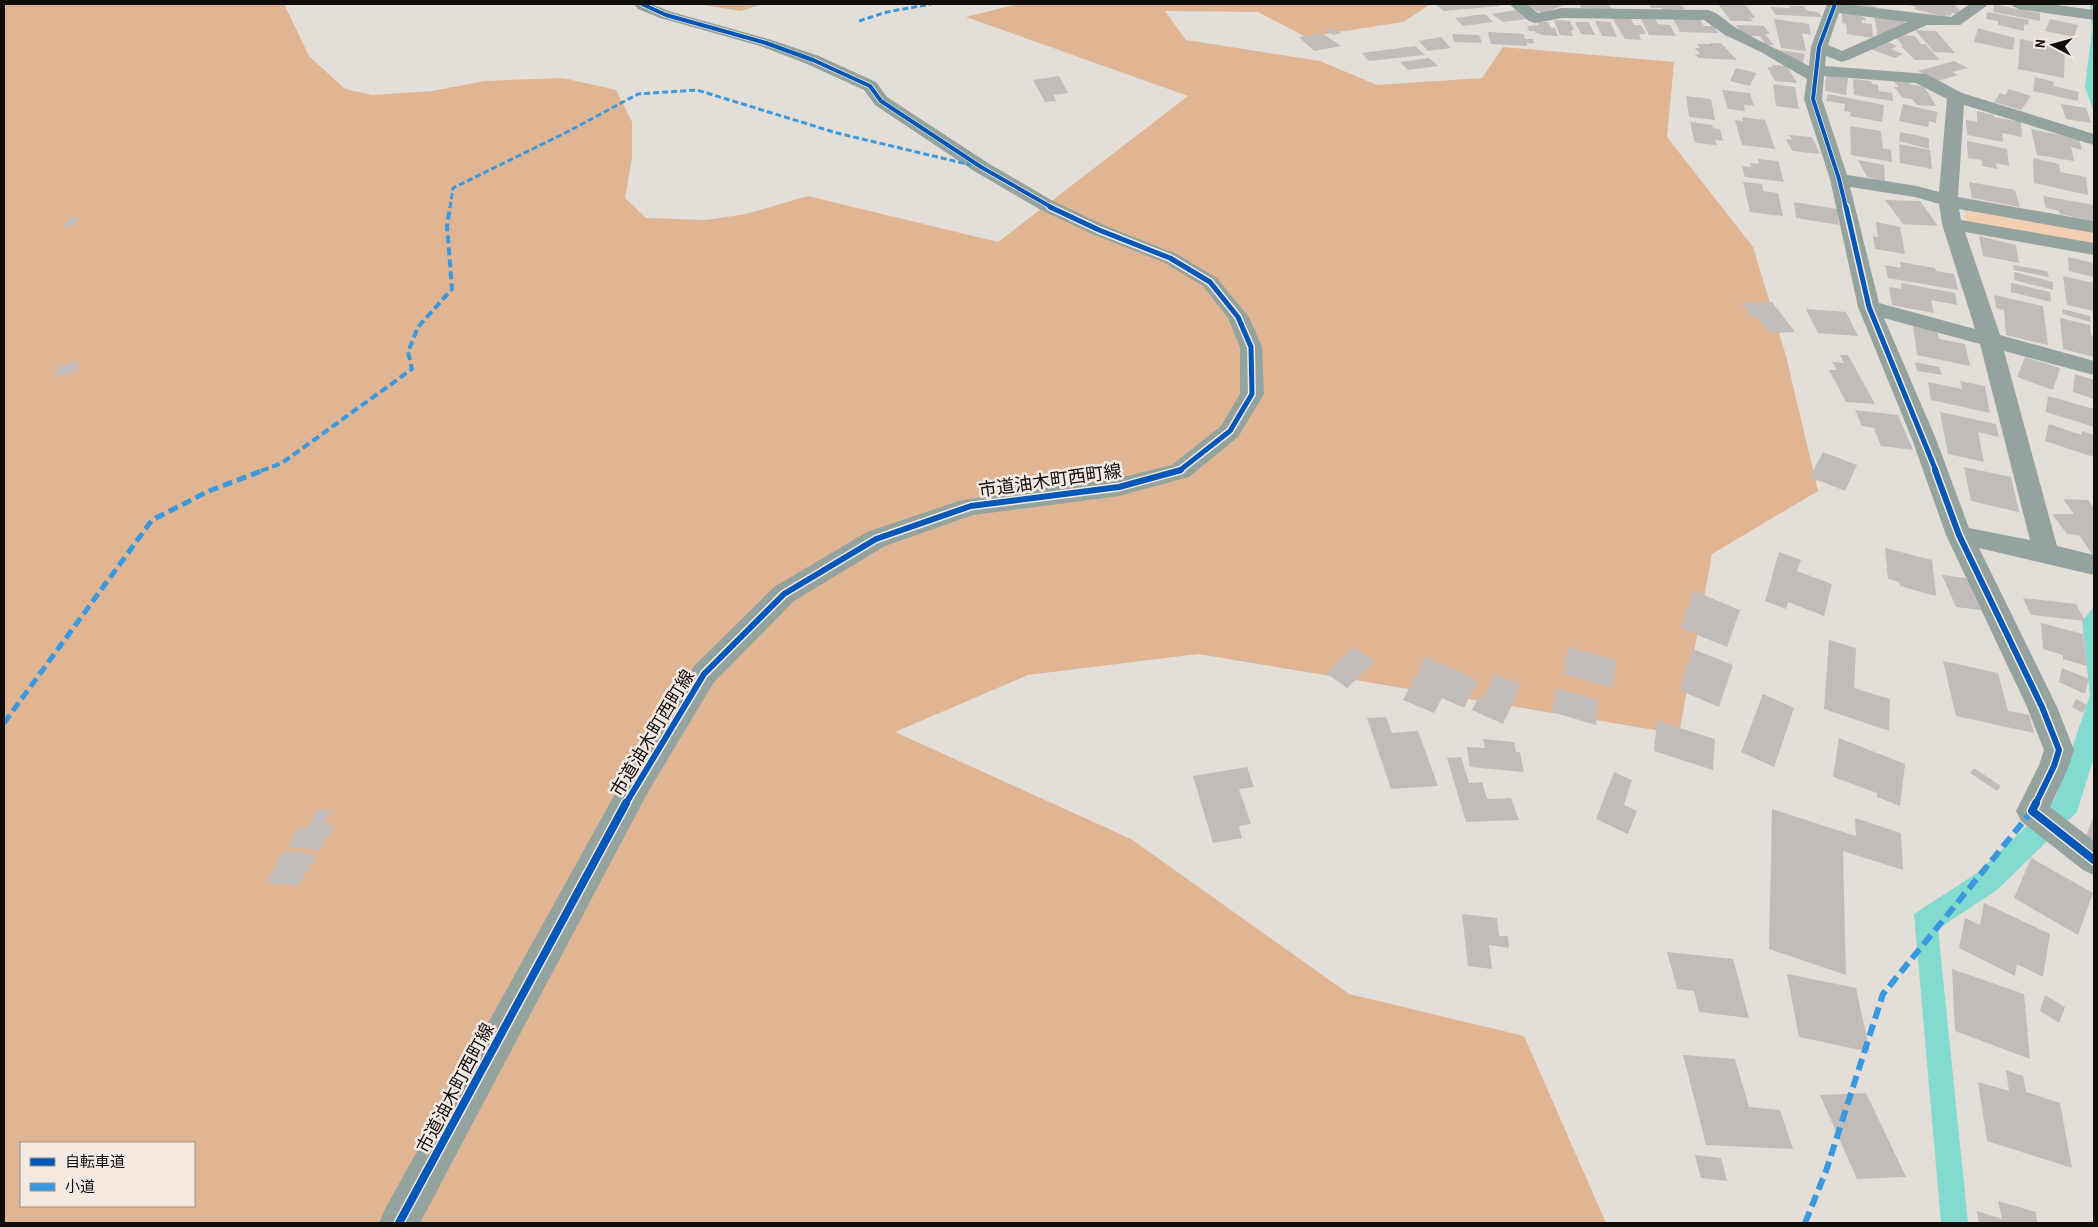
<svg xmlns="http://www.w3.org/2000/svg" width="2098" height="1227" font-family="'Archivo Narrow','Noto Sans JP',sans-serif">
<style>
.green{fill:#f2ceb3}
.forest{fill:#e0b594;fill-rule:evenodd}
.water{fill:#83dace}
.building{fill:#c1bcb9}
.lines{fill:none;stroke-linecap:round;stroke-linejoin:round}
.minor{fill:#95a39f;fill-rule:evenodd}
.tertiary{fill:#95a39f;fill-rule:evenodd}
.quiet-far3{stroke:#3a99de;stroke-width:3;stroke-dasharray:6 3;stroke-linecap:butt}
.quiet-far2{stroke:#3a99de;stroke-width:4;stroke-dasharray:8 4;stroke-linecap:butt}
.quiet-far1{stroke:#3a99de;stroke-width:5;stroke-dasharray:10 5;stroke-linecap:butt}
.quiet{stroke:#3a99de;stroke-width:6;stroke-dasharray:12 6;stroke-linecap:butt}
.cycleway-far3-casing{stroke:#f5eae2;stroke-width:5.5}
.cycleway-far2-casing{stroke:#f5eae2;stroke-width:8}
.cycleway-far1-casing{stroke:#f5eae2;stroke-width:9}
.cycleway-casing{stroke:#f5eae2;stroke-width:11}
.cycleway-far3{stroke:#0057b8;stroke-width:4}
.cycleway-far2{stroke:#0057b8;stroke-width:5}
.cycleway-far1{stroke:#0057b8;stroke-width:6}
.cycleway{stroke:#0057b8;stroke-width:8}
.labels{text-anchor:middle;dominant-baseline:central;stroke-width:5;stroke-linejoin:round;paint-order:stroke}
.street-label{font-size:18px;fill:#110d0a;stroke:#f5eae2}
</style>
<rect width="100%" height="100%" fill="#e4ded9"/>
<path class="green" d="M1964 207 2094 232V244L1966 222Z"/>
<g class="forest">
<path d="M4 4H284L309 56 345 89 372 95 432 91 485 81 563 78 616 90 632 122V158L625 198 646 218 706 220 746 214 808 196 998 242 1188 96 966 17 1018 4H1431L1403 22 1306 37 1258 12 1165 11 1186 40 1320 61 1377 85 1482 78 1503 47 1674 62 1667 137 1753 247 1786 356 1818 491 1712 554 1679 734 1198 654 1028 675 895 732 1131 839 1349 994 1524 1036 1606 1223H4ZM21 1143H194V1206H21Z"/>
<path d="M697 4H763L740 11Z"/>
</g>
<g class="water">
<path d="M2090 4H2094V112L2085 87 2092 30Z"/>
<path d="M2094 607V757L2077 812 1997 890 1938 929 1968 1223H1941L1914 914 1977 873 2055 799 2090 695 2082 621Z"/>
</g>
<g class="building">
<path d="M1445 4H1497L1500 6 1443 11 1437 5Z"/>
<path d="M1522 4H1567L1542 13Z"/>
<path d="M1580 4H1609L1612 10 1581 8Z"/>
<path d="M1649 4H1681L1685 9 1663 10 1662 8H1651Z"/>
<path d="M1718 4 1746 5 1755 18H1750L1753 21H1731Z"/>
<path d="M1847 4H1866L1877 7 1875 10 1846 6Z"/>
<path d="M1905 4H1949L1957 6 1956 8 1960 9 1957 14 1952 13 1950 16 1947 15 1945 17 1914 9 1916 7Z"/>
<path d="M1994 4 2017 9V6L2028 8V11L2040 13V21L1993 12Z"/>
<path d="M1789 6H1803L1808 11 1818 12 1822 17 1776 15 1770 7 1791 8Z"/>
<path d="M1516 10 1527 19 1503 22 1492 14Z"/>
<path d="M1842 12 1862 15V17L1865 18 1866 21 1862 20V23L1872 24 1873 38 1847 34 1846 24 1842 23Z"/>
<path d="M1987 12 2029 20 2028 25 2024 24V31L1998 25V21L1986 19Z"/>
<path d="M1485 14 1493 22 1463 26 1455 18Z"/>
<path d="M1611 16 1630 17 1634 25H1641L1646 34H1639L1641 40 1625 39Z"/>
<path d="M1874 16 1904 18 1905 25 1878 37Z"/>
<path d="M1640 17 1654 18 1658 24 1670 25 1676 36 1649 35Z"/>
<path d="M1673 18 1700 19 1704 26H1714L1718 33 1680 32Z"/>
<path d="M1774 19 1809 24 1811 35 1802 33 1806 51 1781 48Z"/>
<path d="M2050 19 2078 25 2074 37 2045 31Z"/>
<path d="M1554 20 1570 21 1574 30H1571L1573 36 1560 35Z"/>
<path d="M1595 21 1610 22 1617 37 1602 36Z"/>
<path d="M1538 22H1548L1551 28H1555L1558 36 1543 35 1536 33 1535 31H1529L1527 26 1539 25Z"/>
<path d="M1575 22H1589L1595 35 1581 34Z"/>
<path d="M1736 25 1764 26 1770 34H1765L1774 45H1766L1760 36H1744Z"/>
<path d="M1334 28 1341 33 1333 35 1325 30Z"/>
<path d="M1978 28 2015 38 2013 50 1974 42Z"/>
<path d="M1915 30 1936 31 1955 53 1934 52Z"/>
<path d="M1488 32 1524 34 1525 39H1533L1534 44 1527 43V46L1491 44Z"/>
<path d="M1322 33 1341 46 1314 51 1299 37Z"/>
<path d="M1452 34 1479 35 1482 43 1454 42Z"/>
<path d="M1897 35 1915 36 1921 44H1925L1940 60H1915L1901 46H1903L1896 38H1900Z"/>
<path d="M1441 37 1451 48 1428 51 1419 41Z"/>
<path d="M2020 39 2065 47 2064 78 2018 69Z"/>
<path d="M1885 41 1897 46 1891 49 1903 54 1895 58 1870 49Z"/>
<path d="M1710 43H1721L1737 60 1698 58 1695 54H1700L1695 48H1700L1697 44H1711Z"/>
<path d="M1415 46 1425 55 1369 61 1362 53Z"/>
<path d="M1780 50 1805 54 1802 66 1779 53Z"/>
<path d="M1429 58 1438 66 1408 70 1400 62Z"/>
<path d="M1954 61 1968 68 1952 72 1958 75 1937 81 1918 71Z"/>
<path d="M1771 65 1787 66 1797 83 1775 81 1767 67H1773Z"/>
<path d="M1736 68 1756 73 1750 86 1730 81Z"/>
<path d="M1826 75 1848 78 1846 95 1825 91Z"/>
<path d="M1059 76 1068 93 1053 95 1056 101 1045 102 1033 80Z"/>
<path d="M2035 77 2054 82 2053 86 2079 92 2078 101 2033 91Z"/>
<path d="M1853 79 1871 81 1872 84 1878 85 1879 91 1892 93 1893 101 1854 95Z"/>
<path d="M1893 80H1908L1911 85 1924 86 1936 106 1917 105 1912 99 1903 98 1894 87H1899Z"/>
<path d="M1773 84 1795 87 1799 109 1776 106Z"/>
<path d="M2009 89 2031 96 2021 110 1994 102 2000 93 2005 95Z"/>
<path d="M1722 90 1750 93 1754 106 1744 105 1745 111 1728 109Z"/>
<path d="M1828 94 1884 105 1882 122 1850 116 1851 112 1844 111 1845 104 1826 101Z"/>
<path d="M1686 96 1711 99 1715 120 1689 117Z"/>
<path d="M1903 104 1937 112 1936 123 1929 121 1928 127 1899 121Z"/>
<path d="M2061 104 2086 108 2091 123 2066 119Z"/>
<path d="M1977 111 1994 115V117L2021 122 2022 137 2002 133 2003 142 1967 135 1966 120 1977 122Z"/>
<path d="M1742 117 1765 120 1775 149 1742 145 1735 120 1743 121Z"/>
<path d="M1690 122 1712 125 1713 128 1720 129 1723 141 1715 140 1717 145 1695 143Z"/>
<path d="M1850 126 1881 131 1883 148 1891 150 1892 162 1851 155Z"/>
<path d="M2031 129 2079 139 2082 150 2071 147 2074 161 2037 155Z"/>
<path d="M1900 132 1929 138V149L1899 141Z"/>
<path d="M1789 135 1812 137 1820 154 1792 151 1786 139 1792 140Z"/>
<path d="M1967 141 2007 149 2009 166 1996 163 1997 169 1982 166V160L1968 158Z"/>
<path d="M1899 144 1930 150 1932 169 1900 163Z"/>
<path d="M2033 158 2059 164 2060 172 2086 177 2088 195 2034 183Z"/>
<path d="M1758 159 1778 161 1784 182 1745 177 1742 166 1751 167 1750 163 1759 164Z"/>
<path d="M1858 160 1884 165 1885 182 1867 177Z"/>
<path d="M1743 182 1762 184 1763 191 1778 193 1783 216 1750 212Z"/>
<path d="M1969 182 2015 190 2020 207 1972 198Z"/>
<path d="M2043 196 2094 205V221L2060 214 2059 211 2046 208Z"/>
<path d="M1885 200 1920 201 1938 226 1903 224Z"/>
<path d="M1794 202 1837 209 1839 225 1796 218Z"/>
<path d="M80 217 74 226 63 227 69 218Z"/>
<path d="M1876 222 1900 227 1905 254 1875 249 1873 236 1878 237Z"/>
<path d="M1979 236 2016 245 2019 263 1983 256Z"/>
<path d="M2068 257 2094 263V277L2069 271Z"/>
<path d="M1900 262 1935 268 1936 271 1954 274 1958 290 1888 278 1885 265 1901 268Z"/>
<path d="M2013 265 2047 271 2049 277 2014 270Z"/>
<path d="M2014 272 2053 282V290L2014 280Z"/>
<path d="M2063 276 2094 283V311L2067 305Z"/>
<path d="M1901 283 1955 293 1957 305 1931 300 1934 313 1892 305 1889 287 1902 289Z"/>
<path d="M2011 283 2050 292 2051 302 2011 292Z"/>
<path d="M1994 295 2043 306 2048 345 2006 335 2004 310 1996 308Z"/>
<path d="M1772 302 1795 332 1769 333 1757 317H1752L1741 303Z"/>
<path d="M1806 309 1846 312 1858 336 1818 333Z"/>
<path d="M2062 309 2090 316 2091 322 2063 314Z"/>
<path d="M2060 318 2090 325 2091 335 2094 336V357L2063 349Z"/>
<path d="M1913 326 1937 331 1939 339 1965 344 1970 366 1917 355Z"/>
<path d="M1840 355H1848L1875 404 1846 402 1829 370H1837L1832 362 1844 363Z"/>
<path d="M2025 357 2060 368 2053 390 2017 377Z"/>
<path d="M80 361 77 372 54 377 58 366Z"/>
<path d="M1915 362 1939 367 1942 375 1917 371Z"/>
<path d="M2075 374 2094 380V399L2073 392Z"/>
<path d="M1960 381 1985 386 1990 413 1931 400 1928 382 1962 389Z"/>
<path d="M2048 396 2094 409V427L2046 412Z"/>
<path d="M1855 410 1898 415 1913 450 1881 446 1874 428 1862 426Z"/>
<path d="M1940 412 1996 424 1999 437 1978 432 1984 462 1948 454Z"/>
<path d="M2049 424 2081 435 2082 431 2094 435V457L2045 441Z"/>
<path d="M1823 452 1857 465 1845 491 1810 477Z"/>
<path d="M1964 467 2011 477 2019 512 1971 501Z"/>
<path d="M2063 499 2088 500 2094 508V557L2079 535 2067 534 2052 514H2074Z"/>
<path d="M1885 548 1932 560 1936 596 1900 586 1899 582 1888 579Z"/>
<path d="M1779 552 1801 560 1797 571 1832 584 1824 616 1788 602 1786 609 1765 601Z"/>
<path d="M1942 575 1966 578 1981 610 1956 607Z"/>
<path d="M1694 591 1740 610 1727 647 1680 628Z"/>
<path d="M2023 598 2076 604 2085 621 2031 615Z"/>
<path d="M2041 623 2083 634 2087 666 2063 659V655L2043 649Z"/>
<path d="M1829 640 1856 648 1854 688 1890 699 1889 731 1824 709Z"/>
<path d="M1353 647 1375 662 1347 688 1326 673Z"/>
<path d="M1568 647 1616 660 1613 688 1564 674Z"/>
<path d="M1693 649 1733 665 1719 707 1679 690Z"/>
<path d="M1426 657 1478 680 1464 708 1442 698 1434 713 1403 700Z"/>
<path d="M1943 661 1998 673 2008 711 2029 715 2034 733 1956 716Z"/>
<path d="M2062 668 2089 679 2085 694 2059 682Z"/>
<path d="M1495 674 1521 685 1503 724 1472 710 1479 696 1483 698Z"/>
<path d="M1556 688 1598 700 1596 725 1552 712Z"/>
<path d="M1763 694 1794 708 1774 767 1741 752Z"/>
<path d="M2076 699 2087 705 2083 713 2072 707Z"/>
<path d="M1386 717 1392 733 1418 731 1438 786 1391 789 1367 718Z"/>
<path d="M1657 721 1715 739 1713 770 1654 751Z"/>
<path d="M1839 738 1905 764 1900 806 1877 797V793L1833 777Z"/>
<path d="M1483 739 1514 742 1516 752H1520L1524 772 1470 767 1467 747 1485 748Z"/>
<path d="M1461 757 1469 783 1482 782 1487 799 1511 798 1519 820 1466 822 1447 758Z"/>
<path d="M1247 767 1254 787 1239 789 1251 824 1239 826 1242 838 1213 843 1193 776Z"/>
<path d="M1974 768 2001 786 1997 791 1970 773Z"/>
<path d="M1614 772 1632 780 1624 805 1637 811 1628 834 1596 819Z"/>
<path d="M318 809 331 810 323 824 334 825 320 850 288 847 299 828 306 829Z"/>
<path d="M1772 809 1856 836 1855 818 1901 833 1903 870 1843 851 1846 975 1769 949Z"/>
<path d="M2094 815V842L2086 837Z"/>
<path d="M284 851 316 855 299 886 266 882Z"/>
<path d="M2031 858 2093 893 2078 935 2014 898Z"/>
<path d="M1984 903 2050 934 2043 977 2017 964 2015 976 1959 948 1965 918 1980 925Z"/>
<path d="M1462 914 1497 918 1499 936H1508L1509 948 1489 945 1492 969 1468 966Z"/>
<path d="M1667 952 1733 959 1749 1018 1699 1012 1694 991 1677 989Z"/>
<path d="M1952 969 2024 994 2030 1059 1955 1031Z"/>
<path d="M1787 974 1856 988 1870 1052 1799 1037Z"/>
<path d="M2045 995 2065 1007 2059 1023 2040 1011Z"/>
<path d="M1683 1055 1735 1059 1749 1107 1780 1110 1793 1149 1706 1145Z"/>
<path d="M2006 1070 2023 1076 2026 1092 2060 1103 2072 1168 1987 1141 1978 1082 2009 1091Z"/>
<path d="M1866 1093 1906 1177 1857 1179 1820 1095Z"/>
<path d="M1695 1155 1721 1158 1727 1181 1701 1178Z"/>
<path d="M1998 1201 2036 1212 2037 1223H1979L1977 1211 2002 1219Z"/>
</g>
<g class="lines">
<g class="minor">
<path d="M1509 4H1526L1538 13 1562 8 1708 10C1720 13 1728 24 1738 29 1761 42 1785 53 1809 66L1811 47 1827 4H1843L1951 17 1970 4H1988L1985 7 1960 25H1927L1848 60 1842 62 1826 56 1825 66 1926 74 1962 93 2094 134V145L1964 105 1958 197 2094 221V233L1959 209 1961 220 2094 243V255L1965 232 2000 335 2094 361V375L2004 351 2057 546 2094 555V575L1979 548 2057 707 2074 750 2069 766 2050 807 2094 841V875L2083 870 2021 821 2016 811 2039 765 2044 750 2027 707 1946 535 1912 439 1858 307 1830 179 1804 99 1807 79 1761 52 1725 35 1704 20 1562 18 1535 23 1529 21ZM1839 13 1907 22 1842 51 1828 45ZM1824 76 1916 83 1947 99 1939 192 1917 186 1847 175 1822 99ZM1850 187 1915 197 1939 204 1942 224 1975 329 1879 303ZM1884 318 1980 344 2030 540 1969 528 1936 439Z"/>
<path d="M2011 4H2049L2094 10V20L2019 9 2014 7Z"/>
</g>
<path class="tertiary" d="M634 4H651L672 12 772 40 819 56 876 82 887 97 988 163 1053 201 1106 226 1177 254 1217 278 1249 317 1262 347 1264 394 1238 437 1189 477 1119 496 973 515 885 546 794 601 714 682 648 792 420 1223H379L385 1209 626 774 694 666 774 587 867 532 962 500 1119 478 1172 465 1221 426 1240 394V347L1228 318 1203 286 1163 262 1092 234 1039 209 974 171 875 105 864 90 807 64 760 46 660 18 638 9Z"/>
<g class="quiet-far3">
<path d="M859 21 887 12 931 4"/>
<path d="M450 208 453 188 567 132 638 94 697 90 837 133 971 165"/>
</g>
<path class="quiet-far2" d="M261 471 282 463 412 369 408 352 418 327 452 289 447 226 450 207"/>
<path class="quiet-far1" d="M4 723 152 520 209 491 264 470"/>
<path class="quiet" d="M1805 1223 1826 1171 1883 994 2032 811"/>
<defs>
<g id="cycleway-far3">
<path d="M642 4 666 15 766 43 813 60 870 86 881 101 981 167 1053 208"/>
<path d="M1835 4 1819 47 1813 99 1839 179 1846 208"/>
</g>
<g id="cycleway-far2">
<path d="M1050 207 1099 230 1170 258 1210 282 1238 317 1251 347 1252 394 1230 431 1179 471"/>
<path d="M1846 207 1869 307 1936 471"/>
</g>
<g id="cycleway-far1">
<path d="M1935 470 1959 535 2042 707 2059 750 2054 766 2035 805"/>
<path d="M625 805 704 674 784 594 876 539 971 506 1119 487 1181 470"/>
</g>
<g id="cycleway">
<path d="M2036 803 2032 811 2094 860"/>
<path d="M399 1223 626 803"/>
</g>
</defs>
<use href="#cycleway-far3" class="cycleway-far3-casing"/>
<use href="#cycleway-far2" class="cycleway-far2-casing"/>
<use href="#cycleway-far1" class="cycleway-far1-casing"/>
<use href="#cycleway" class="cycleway-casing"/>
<use href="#cycleway-far3" class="cycleway-far3"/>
<use href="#cycleway-far2" class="cycleway-far2"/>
<use href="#cycleway-far1" class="cycleway-far1"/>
<use href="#cycleway" class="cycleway"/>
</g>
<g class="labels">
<g class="street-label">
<text transform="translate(1050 480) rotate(-8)">市道油木町西町線</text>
<text transform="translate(652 733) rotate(-59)">市道油木町西町線</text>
<text transform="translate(455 1088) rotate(-62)">市道油木町西町線</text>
</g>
</g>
<rect width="2098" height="1227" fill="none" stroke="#110d0a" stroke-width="10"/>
<rect x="20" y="1142" width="175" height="65" fill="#f5eae2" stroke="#9a928c"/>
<rect x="30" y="1158" width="25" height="8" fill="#0057b8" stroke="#9a928c"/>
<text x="65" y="1167" font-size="15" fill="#110d0a">自転車道</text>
<rect x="30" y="1183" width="25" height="8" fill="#3a99de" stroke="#9a928c"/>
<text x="65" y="1192" font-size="15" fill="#110d0a">小道</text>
<g transform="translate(2053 45) rotate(276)" stroke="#f5eae2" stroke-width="4" paint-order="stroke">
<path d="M0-4L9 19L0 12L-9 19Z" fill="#110d0a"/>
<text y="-8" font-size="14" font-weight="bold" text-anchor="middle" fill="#110d0a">N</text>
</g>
</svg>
